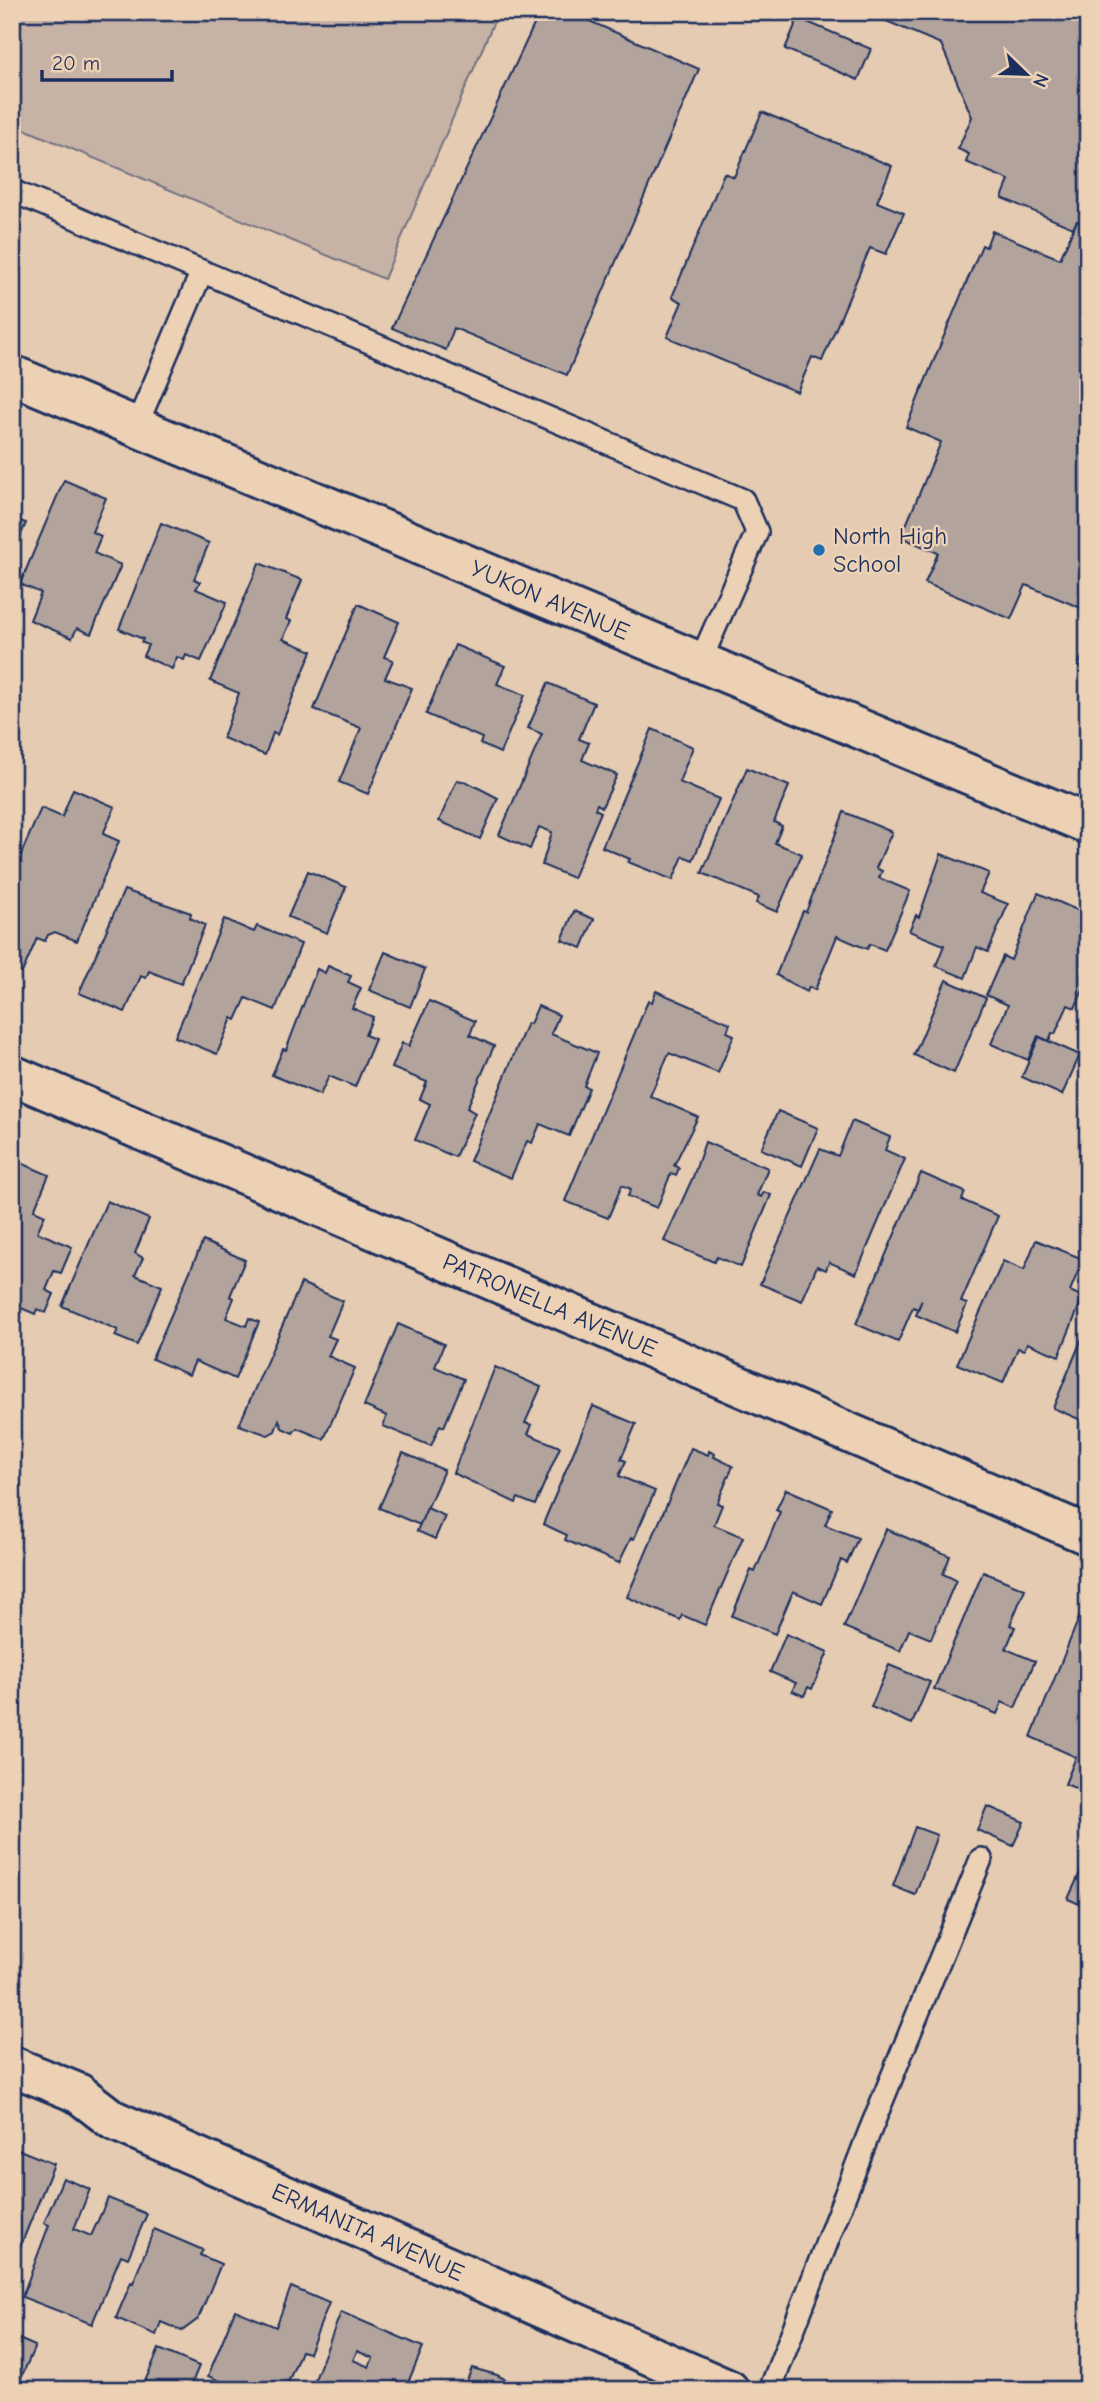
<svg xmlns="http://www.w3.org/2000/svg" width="1100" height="2402" font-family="'Comic Neue',sans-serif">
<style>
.green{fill:#c7b3a5;stroke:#717182;stroke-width:2}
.building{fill:#b2a49c;stroke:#1b2f5e;stroke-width:2;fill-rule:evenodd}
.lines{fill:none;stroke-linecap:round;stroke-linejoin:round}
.service-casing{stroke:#1b2f5e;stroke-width:26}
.minor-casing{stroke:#1b2f5e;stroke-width:44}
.tertiary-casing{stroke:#1b2f5e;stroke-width:44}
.service{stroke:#edd1b4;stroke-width:21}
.minor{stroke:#edd1b4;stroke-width:38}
.tertiary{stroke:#edd1b4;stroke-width:38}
.poi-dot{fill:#1f6fb2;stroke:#edd1b4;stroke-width:2.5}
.labels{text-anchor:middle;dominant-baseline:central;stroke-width:5;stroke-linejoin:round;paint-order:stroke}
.poi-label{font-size:24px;fill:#1b2f5e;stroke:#edd1b4;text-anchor:start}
.street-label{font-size:24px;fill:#1b2f5e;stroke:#edd1b4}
</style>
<rect width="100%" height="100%" fill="#e5cbb1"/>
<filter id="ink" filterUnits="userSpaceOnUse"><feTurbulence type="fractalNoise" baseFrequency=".0143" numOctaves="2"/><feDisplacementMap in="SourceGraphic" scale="14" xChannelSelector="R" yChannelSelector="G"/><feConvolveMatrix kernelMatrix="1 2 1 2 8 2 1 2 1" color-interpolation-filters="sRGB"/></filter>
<g filter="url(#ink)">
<path class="green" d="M12 12H498L384 279 12 124Z"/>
<g class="building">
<path d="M540 12H569L699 69 567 375 454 328 446 350 392 328Z"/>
<path d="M882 12H1088V225L1077 221 1073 228 1002 198 1009 180 966 162 969 154 958 149 972 117 941 44 879 18Z"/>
<path d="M798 18 871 49 858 80 785 49Z"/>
<path d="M762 112 892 166 877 202 904 213 886 254 870 248 822 361 812 357 797 392 667 337 682 302 672 297 724 173 734 177Z"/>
<path d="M1077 221 1088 225V265L1085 273 1088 274V611L1026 585 1011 619 925 583 938 553 901 537 941 442 906 427 982 245 986 247 992 231 1060 259Z"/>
<path d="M64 480 106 498 92 532 101 536 94 553 121 565 91 634 77 628 72 638 30 620 41 593 20 584Z"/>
<path d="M12 518 26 523 12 555Z"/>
<path d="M161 523 209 543 194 579 200 582 196 589 227 602 201 661 186 655 184 660 177 657 172 669 143 656 148 645 141 642 143 639 119 629Z"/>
<path d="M259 563 302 580 286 619 291 621 283 639 312 651 277 735 273 733 265 755 223 738 239 693 210 681Z"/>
<path d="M358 604 399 622 384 657 393 660 385 678 412 688 368 794 339 782 361 728 314 709Z"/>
<path d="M1088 644V670L1078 666Z"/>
<path d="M455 645 505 666 497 684 525 695 500 753 480 744 482 738 426 714Z"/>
<path d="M548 683 594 703 579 739 589 743 582 760 617 775 602 807 597 804 595 809 601 812 573 878 542 865 552 832 539 827 530 849 499 835 542 734 528 728Z"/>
<path d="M652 729 693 747 679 782 719 799 693 860 683 856 673 880 628 862 630 859 602 847Z"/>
<path d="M747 768 789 786 774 822 782 826 775 843 802 854 777 912 756 903 759 897 702 873Z"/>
<path d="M457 780 467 782 498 798 480 839 439 821Z"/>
<path d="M73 789 115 807 103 834 119 841 77 941 55 932 48 935 45 941 37 938 22 973 12 969V875L41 808 62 817Z"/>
<path d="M844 812 892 832 876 868 882 871 879 878 910 891 885 950 870 944 867 949 837 936 815 990 809 987 807 992 776 975 803 911 806 912Z"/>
<path d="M941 854 989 873 980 893 1008 904 988 952 977 947 965 978 936 966 944 945 909 931 916 915 919 917Z"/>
<path d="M308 871 346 887 327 933 288 917Z"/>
<path d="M124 890 191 913 190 918 205 925 181 984 149 971 146 978 141 976 125 1012 79 993Z"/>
<path d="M1038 893 1084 913 1078 928 1088 933V979L1075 1008 1068 1005 1055 1034 1052 1033 1049 1041 1038 1036 1028 1060 991 1044 1008 1005 986 995 1003 956 1011 960Z"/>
<path d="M574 911 594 919 582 948 562 940Z"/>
<path d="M224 919 254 932 257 926 301 944 275 1010 246 998 236 1020 232 1018 217 1054 175 1037Z"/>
<path d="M385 952 425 969 410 1007 369 990Z"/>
<path d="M328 966 351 976 348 982 361 988 352 1008 373 1017 365 1035 375 1039 355 1087 329 1076 320 1095 272 1075 283 1049 286 1050 317 969 325 973Z"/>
<path d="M946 980 986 998 954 1073 914 1055Z"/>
<path d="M656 991 730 1023 727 1032 734 1035 718 1073 669 1053 650 1096 698 1117 674 1165 679 1168 676 1175 671 1173 657 1208 628 1196 631 1189 622 1185 608 1218 565 1201 648 1001 652 1002Z"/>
<path d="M429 1001 475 1021 470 1035 494 1046 467 1108 475 1113 455 1157 415 1140 430 1104 420 1099 427 1082 392 1068 402 1043 409 1046Z"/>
<path d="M538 1006 559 1015 551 1034 597 1053 584 1086 589 1088 569 1136 540 1124 532 1143 527 1141 511 1178 470 1161 527 1023 530 1024Z"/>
<path d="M1039 1037 1080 1055 1062 1095 1022 1077Z"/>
<path d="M778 1111 818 1128 802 1166 761 1149Z"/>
<path d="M852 1121 890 1137 885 1150 905 1159 856 1274 829 1262 826 1270 817 1266 802 1301 760 1284 820 1149 838 1156Z"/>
<path d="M705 1142 768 1168 757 1195 761 1197 764 1192 771 1195 741 1267 717 1257 714 1262 664 1241 693 1177Z"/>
<path d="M12 1159 49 1175 34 1210 45 1215 37 1232 72 1247 61 1273 54 1271 46 1290 54 1294 46 1313 37 1309 35 1314 12 1304Z"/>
<path d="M921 1173 965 1192 962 1200 998 1216 961 1302 967 1304 955 1332 916 1315 922 1300 918 1309 913 1307 898 1342 856 1324Z"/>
<path d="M107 1201 149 1219 135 1253 143 1258 135 1275 162 1286 137 1345 115 1336 118 1330 62 1306Z"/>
<path d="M1036 1240 1083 1259 1070 1291 1083 1297 1059 1356 1027 1343 1024 1350 1018 1348 1003 1383 957 1364 1003 1261 1024 1270Z"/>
<path d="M203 1241 245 1260 230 1296 234 1298 226 1318 246 1326 249 1318 259 1322 235 1379 195 1361 189 1375 152 1359Z"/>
<path d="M301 1283 343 1301 328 1336 336 1339 328 1356 355 1368 324 1439 297 1428 293 1433 282 1428 279 1420 275 1431 268 1435 239 1425Z"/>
<path d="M398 1324 444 1344 435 1367 464 1379 444 1427 440 1425 431 1446 383 1426 387 1416 364 1406Z"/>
<path d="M1088 1324V1423L1053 1408Z"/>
<path d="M495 1367 541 1387 525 1423 532 1425 528 1434 560 1447 535 1505 518 1498 516 1503 453 1473Z"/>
<path d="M593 1406 636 1424 621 1459 626 1461 619 1476 655 1491 634 1539 631 1538 619 1563 565 1540 567 1535 543 1524Z"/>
<path d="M691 1448 708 1455 709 1451 715 1454 714 1457 733 1466 717 1503 722 1505 714 1525 743 1537 705 1625 682 1615 680 1620 627 1597Z"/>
<path d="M403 1453 444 1470 420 1525 379 1508Z"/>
<path d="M786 1489 832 1509 825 1525 858 1538 847 1563 841 1560 822 1604 793 1591 775 1634 732 1616 751 1570 755 1572 780 1512 776 1510Z"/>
<path d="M427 1508 445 1516 435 1539 417 1531Z"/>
<path d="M886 1529 950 1556 943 1574 956 1580 931 1639 909 1630 900 1651 844 1627Z"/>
<path d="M983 1572 1025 1589 1010 1625 1015 1627 1006 1649 1035 1661 1015 1708 1002 1702 997 1714 934 1689Z"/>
<path d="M1081 1613 1088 1616V1793L1065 1784 1076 1757 1031 1737Z"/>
<path d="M786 1634 828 1652 812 1689 808 1687 804 1696 792 1691 796 1683 770 1672Z"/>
<path d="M889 1665 930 1682 912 1724 871 1707Z"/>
<path d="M987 1806 1024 1822 1013 1846 977 1830Z"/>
<path d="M915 1827 937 1835 915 1895 893 1886Z"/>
<path d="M1088 1855V1908L1068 1899Z"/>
<path d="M17 2149 54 2164 16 2257 12 2255V2157Z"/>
<path d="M63 2178 90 2189 74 2229 91 2236 108 2198 147 2214 128 2258 121 2255 92 2324 22 2297 49 2225 44 2223Z"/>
<path d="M154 2229 203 2250 200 2255 221 2264 198 2319 182 2331 161 2322 156 2335 116 2318 131 2282 133 2283Z"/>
<path d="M291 2287 329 2303 309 2353 301 2351 285 2390H241L208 2376 235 2310 276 2327Z"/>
<path d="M341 2312 423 2347 407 2385 395 2380 391 2390H311ZM357 2351 373 2358 369 2367 353 2360Z"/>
<path d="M12 2336 35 2346 17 2387 12 2385Z"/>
<path d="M159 2349 199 2366 189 2390 142 2388Z"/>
<path d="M472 2368 497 2375 518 2386 517 2390H463Z"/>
</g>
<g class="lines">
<defs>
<g id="service">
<path d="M12 191 743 500 757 532 700 662"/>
<path d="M136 427 202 271"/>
<path d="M770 2390 869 2133 981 1859"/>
</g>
<g id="minor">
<path d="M12 1075 1088 1535"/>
<path d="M12 2066 78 2093 113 2120 729 2390"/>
</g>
<path id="tertiary" d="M12 375 1088 824"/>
</defs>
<use href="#service" class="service-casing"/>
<use href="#minor" class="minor-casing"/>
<use href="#tertiary" class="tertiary-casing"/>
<use href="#service" class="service"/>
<use href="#minor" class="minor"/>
<use href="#tertiary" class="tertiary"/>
</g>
</g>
<circle class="poi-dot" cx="819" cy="550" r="7"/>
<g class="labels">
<g class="poi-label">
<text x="833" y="536">North High<tspan x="833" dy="28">School</tspan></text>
</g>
<g class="street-label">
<text transform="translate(550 600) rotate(23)">YUKON AVENUE</text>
<text transform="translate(550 1305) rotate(23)">PATRONELLA AVENUE</text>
<text transform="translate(368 2232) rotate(24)">ERMANITA AVENUE</text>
</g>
</g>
<rect width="1100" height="2402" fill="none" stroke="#edd1b4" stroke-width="42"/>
<rect x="21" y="21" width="1058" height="2360" fill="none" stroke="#1b2f5e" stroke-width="2.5" filter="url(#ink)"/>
<g transform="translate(1026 74) rotate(113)" stroke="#edd1b4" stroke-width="5" paint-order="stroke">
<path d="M0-5L12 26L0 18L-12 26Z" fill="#1b2f5e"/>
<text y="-10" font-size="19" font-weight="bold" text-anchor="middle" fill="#1b2f5e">N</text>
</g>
<path d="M42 70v10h130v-10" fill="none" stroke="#1b2f5e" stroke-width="3.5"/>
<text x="52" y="70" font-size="21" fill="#1b2f5e" stroke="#edd1b4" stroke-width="5" paint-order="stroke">20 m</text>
</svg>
